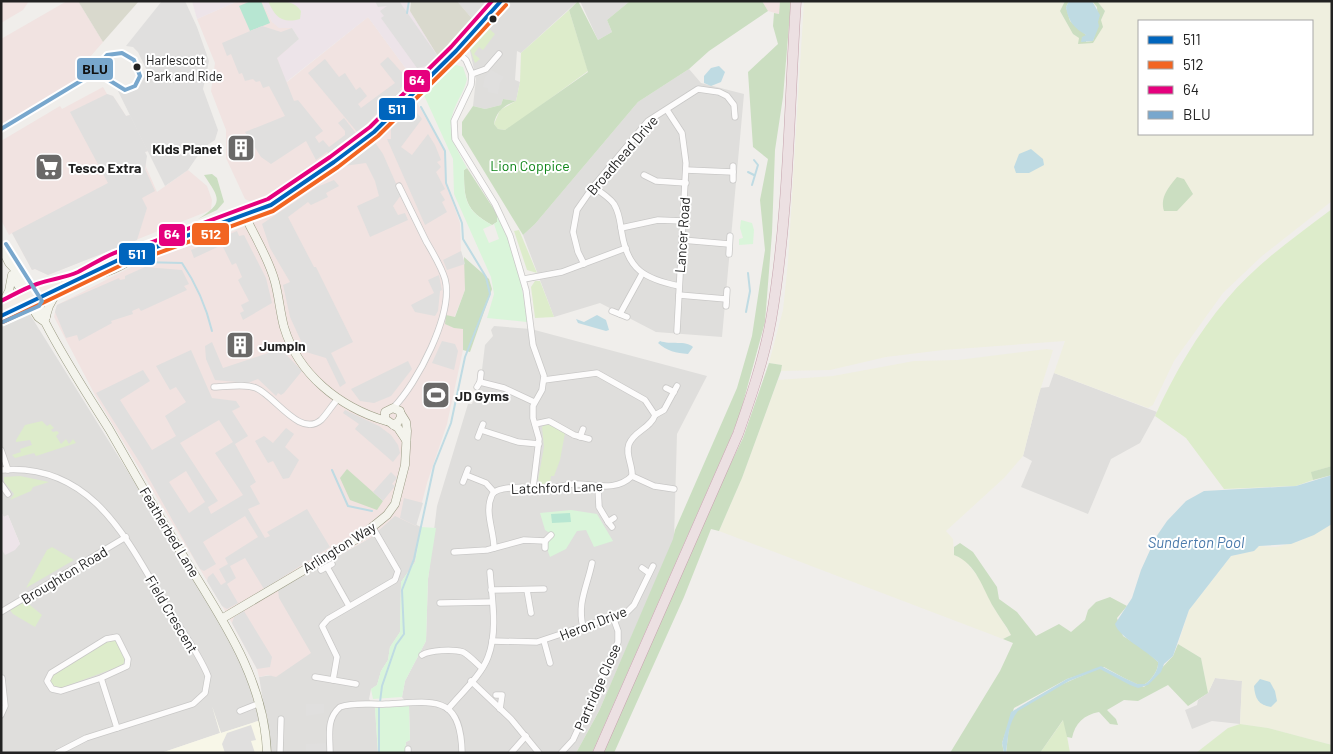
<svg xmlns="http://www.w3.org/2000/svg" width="1333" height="754" font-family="Barlow,sans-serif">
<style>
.residential{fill:#dfdedc}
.commercial{fill:#f1e3e1}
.industrial{fill:#ede4e9}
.education{fill:#f8f7e8}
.construction{fill:#d9d9cd}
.farmland{fill:#efefdf;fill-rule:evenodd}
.grass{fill:#ddeccb}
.forest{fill:#cbdec1}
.park{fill:#daf5da}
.pitch{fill:#b7e6d2}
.parking{fill:#e0dfde;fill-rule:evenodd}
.water{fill:#bfdbe3}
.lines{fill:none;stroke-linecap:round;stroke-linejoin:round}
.stream{stroke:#bfdbe3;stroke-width:2}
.street-casing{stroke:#c9c8c7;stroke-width:7}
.secondary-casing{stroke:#999a82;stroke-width:9}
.primary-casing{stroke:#a79c86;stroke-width:10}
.highway-casing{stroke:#c5a2ac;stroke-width:11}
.street{stroke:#fdfcfc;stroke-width:5.5}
.secondary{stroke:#f4f4ed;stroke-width:8}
.primary{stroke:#f3ede7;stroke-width:9}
.highway{stroke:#ece0e2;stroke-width:10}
.bus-1-casing{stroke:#fff;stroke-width:8}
.bus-2-casing{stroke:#fff;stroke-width:8}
.bus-3-casing{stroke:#fff;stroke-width:8}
.bus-4-casing{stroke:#fff;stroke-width:8}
.bus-1{stroke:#0065bd;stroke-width:4}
.bus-2{stroke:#f26522;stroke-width:4}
.bus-3{stroke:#e5007d;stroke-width:4}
.bus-4{stroke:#78a7cd;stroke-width:4}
.bus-dot{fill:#222;stroke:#fff;stroke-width:2}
.labels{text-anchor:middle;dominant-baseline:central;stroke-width:4;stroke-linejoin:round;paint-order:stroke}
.bus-label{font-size:13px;fill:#222;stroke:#fff;text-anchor:start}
.poi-label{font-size:14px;font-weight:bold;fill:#222;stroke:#fff;text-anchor:start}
.street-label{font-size:14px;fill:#222;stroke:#fff}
.park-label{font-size:14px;fill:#0c8416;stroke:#fff}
.water-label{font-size:15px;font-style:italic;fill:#4a7aab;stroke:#fff}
.line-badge{stroke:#fff;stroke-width:2}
.badge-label{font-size:14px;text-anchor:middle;font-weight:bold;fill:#fff}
.pale-badge-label{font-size:14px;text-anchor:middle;font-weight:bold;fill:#111}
</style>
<rect width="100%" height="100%" fill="#f0eeeb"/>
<g class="residential">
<path d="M457 1H485L490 7 475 22Z"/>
<path d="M506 1H578L521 53 517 51 515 80 520 82 516 101 503 99 501 105 485 109 473 106 476 79 469 46Z"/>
<path d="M580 1H630L607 20 612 32 598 40Z"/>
<path d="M689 69 701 83 744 94 722 337 656 332 600 303 554 317 523 235 535 224 638 102Z"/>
<path d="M24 312 29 313 219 618 246 668 261 720 221 733 212 706 220 733 161 753H1V547L4 553 20 544 8 515 4 517 1 512V321Z"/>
<path d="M494 326 531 329 707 376 677 434 674 539 599 711 576 753H405L406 742 410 740 409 706 402 697 405 681 426 641 428 579 437 506 468 404H472L481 378 485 345 493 336 491 330Z"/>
<path d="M1054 373 1157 412 1140 443 1111 459 1088 514 1021 487 1032 461 1023 456 1039 393 1040 388 1049 387Z"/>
<path d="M395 515 421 527 415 562 401 582 400 632 390 647 388 660 381 671 377 685 371 689 369 699 375 708 378 753H272L259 677 272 675 278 590 370 538Z"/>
<path d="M1215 678 1242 681 1240 724 1212 721 1192 729 1185 710 1197 705 1198 700 1208 693Z"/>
</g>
<g class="commercial">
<path d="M1 1H29L23 10 1 23Z"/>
<path d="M67 1H78L103 42 83 65 87 75 1 128V39Z"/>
<path d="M238 1H262L272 22 280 28H292L287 82 368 17 415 81 413 86 379 121 321 164 254 203 245 199 226 158V130L211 91 215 63 197 19Z"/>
<path d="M762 1H780L779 14 768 11Z"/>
<path d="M103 87 107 94 113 96 126 116 130 115 148 151 145 152 146 167 157 192 188 170 207 186 212 200 211 210 48 275 35 269 32 270 12 233 9 235 1 220V141L60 106 62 109Z"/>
<path d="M416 101 445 151 446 183 460 223 461 251 466 269 465 290 454 318V328H463V350L447 424 427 483 416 526 395 516 370 538 278 590 279 598 311 653 276 677 268 675 259 677 257 669 224 609 95 395 54 317 55 312 57 305 141 262 231 232 264 217 321 180 368 143 381 136 382 131Z"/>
</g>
<g class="industrial">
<path d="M192 1H238L197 19Z"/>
<path d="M262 1H409L410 11 439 58 415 81 368 17 286 82 277 58 299 39 292 28H279L272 22Z"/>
<path d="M1 512 4 517 8 515 20 544 15 550 5 555 1 547Z"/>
</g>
<path class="education" d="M212 706 221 733 261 720 263 753H161L220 733Z"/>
<g class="construction">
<path d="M78 1H139L103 42Z"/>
<path d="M411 1H457L475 22 439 58 410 11Z"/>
</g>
<g class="farmland">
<path d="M804 1H1065L1060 11 1073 34 1079 38 1101 20 1105 11 1097 1H1332V201L1262 256 1223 293 1174 361 1153 405 1148 408 1054 373 1065 341 943 350 886 357 830 370 781 371 782 365 769 363 783 310 788 262ZM1139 21H1312V134H1139Z"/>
<path d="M1047 349 1053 350 1038 397 1023 456 1004 478 946 531 953 539 954 555 964 559 979 578 994 608 1011 635 1003 639 719 531 742 478 778 380 833 376 914 361 958 360Z"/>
<path d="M1332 524V745L1268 728 1240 724 1242 681 1215 678 1208 693 1201 658 1178 644 1189 610 1231 556 1253 551 1259 546 1276 547 1300 541Z"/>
</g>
<g class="grass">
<path d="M268 1C281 1 294 0 301 11L300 19C282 24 275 17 268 1Z"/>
<path d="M569 10 588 71 514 125 505 130 498 129 494 124 500 110 516 101 520 82 521 53Z"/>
<path d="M487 27 495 34 483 50 479 47 474 54 480 59 475 63 469 46Z"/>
<path d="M1332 209V466L1312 472 1313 480 1296 486 1224 489 1186 438 1155 416C1174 374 1197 334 1227 299 1257 263 1295 237 1332 209Z"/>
<path d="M519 230 537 273 527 270 514 231Z"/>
<path d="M535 281H540L554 317 535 318 531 287Z"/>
<path d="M42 421 47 426 50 424 54 428 51 430 53 432 57 431 59 433 56 436 61 444 66 439 69 444 73 439 76 443 36 456 34 453 15 458 12 455 21 452 20 449 32 445 30 440 16 442V440L25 425Z"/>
<path d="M547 423 565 433 560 460 554 476H551L550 483 542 484 538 480 544 447 542 427Z"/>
<path d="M20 476 49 482 33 487 31 491 10 500 14 494 4 482V477Z"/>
<path d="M52 547 74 560 26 588 47 550Z"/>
<path d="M25 601 42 615 35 627 13 614 10 610Z"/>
<path d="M110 639 118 641 125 659 123 665 61 688 50 685V677Z"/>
<path d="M1064 719 1070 753H1040Z"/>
<path d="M1240 724 1268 728 1332 745V753H1196L1228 728Z"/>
</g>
<g class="forest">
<path d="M578 1 598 40 612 32 607 20 630 1H762L768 11 709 51 689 69 638 102 535 224 523 235 462 135V122L473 106 485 109 501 105 503 99 516 101C505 105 496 111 494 124L498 129 505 130 588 72 569 10Z"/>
<path d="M780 1H791L783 97 775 150 772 233 765 322 740 414 730 439 592 753H576L599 711 673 539 675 530 737 388 752 336 765 250 760 200 768 159 753 147 748 72 778 44 773 26 774 13 779 14Z"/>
<path d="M1065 1H1069L1066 7 1070 21 1086 35V42L1093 41 1098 22 1097 7 1092 1H1097L1105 11 1101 20 1103 27 1093 43 1078 44 1079 38 1073 34 1060 11Z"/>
<path d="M467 168 497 214V222L492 225C465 210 464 199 464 170Z"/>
<path d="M212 174 217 178 224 202 217 210 198 219C224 203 220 199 204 175Z"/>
<path d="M1177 177 1184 179 1193 194 1177 211H1164C1160 197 1168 188 1177 177Z"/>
<path d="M464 257 489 279 492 289 470 352 463 350V329L454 328 445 324 446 315 455 317 465 290Z"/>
<path d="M769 363 782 365 781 371 742 478 719 531 711 529 684 597 614 753H603L717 492 743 438Z"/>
<path d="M1332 466V475L1313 480 1311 472Z"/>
<path d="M347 469 383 501 377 510 350 500 340 478Z"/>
<path d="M960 543 973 552 997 587 999 599 1017 612 1036 636 1059 624 1071 632 1085 620 1088 610 1096 602 1110 597 1127 606 1117 618 1123 636 1144 649 1158 662C1159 670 1151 680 1145 684H1137L1124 678 1104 667 1067 679 1014 708 1002 743 1004 753H950L1000 671 1013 643 1003 639 1011 635C1006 625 999 617 994 608 982 588 977 564 954 555V547Z"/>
<path d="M1178 644 1201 658 1208 693 1188 706 1168 685 1138 701 1124 700 1107 710 1116 719 1118 725 1110 724 1099 712C1084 715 1075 723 1072 738L1067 737 1063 720 1040 753H1006C1008 742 1007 726 1014 715 1024 699 1081 676 1100 668L1144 687 1173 656Z"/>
</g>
<g class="park">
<path d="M453 64 463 67 467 79C465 89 460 96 456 105 444 130 455 146 467 168L464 170C464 200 465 210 492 225L483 229 489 243 499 239 494 224 497 222V214C514 247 523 286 527 322L487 318 494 294 491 277 454 194 453 159 423 93Z"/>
<path d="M741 220 752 223 754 230 753 244 739 245V239L743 238 740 228Z"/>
<path d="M571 510 597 514 613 541 594 547 586 530 577 531 566 549 550 557 547 549 548 541 554 536 545 530 540 513Z"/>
<path d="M421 527 436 528 428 579 426 641 405 681 402 697 373 699 371 689 377 685 381 671 388 660 390 647 400 632 401 582 415 562Z"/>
<path d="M409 706 410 740 406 742 405 753H378L375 708Z"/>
</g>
<g class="pitch">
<path d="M251 1H261L270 23 250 31 239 6Z"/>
<path d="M570 513 571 522 552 523 551 514Z"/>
</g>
<g class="parking">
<path d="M162 1H185L197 27 209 61 203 89 218 130 215 140 203 148 188 170 165 186 118 91 149 75 138 52 133 47 126 46Z"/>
<path d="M375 1H399L439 58 426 66 417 68 381 18 384 16 380 11 387 6 378 7Z"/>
<path d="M262 26 281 32 292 28 299 39 277 58 294 101 298 100 323 131 315 137 319 143 323 140 329 147 345 135V131L338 123 344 118 358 136 331 156 327 152 316 160 306 141 271 164 261 157 247 135 245 132 285 116 269 86 263 88 260 81 256 82 253 79 245 81 242 73 239 74 231 54 227 56 222 43Z"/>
<path d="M388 57 405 76V82L400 89 403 93 387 109H381L358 133 308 73 325 59 339 77 345 73 356 90 360 87 367 96 358 104 361 108 395 83 380 64Z"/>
<path d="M491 70 504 77 500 83 498 94 488 92V88L483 87 485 77Z"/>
<path d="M107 94 113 96 126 116 130 115 148 151 145 152 147 156 145 169 155 191 142 198 147 208 137 240 48 275 35 269 32 270 12 233 108 183 70 112Z"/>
<path d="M413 108 422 119 401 147 412 155 428 134 435 145 441 160 437 162 441 167 436 172 445 189 440 192 445 200 442 202 447 212 425 225 387 139H391V128Z"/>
<path d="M374 141 383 154 401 195 393 206 398 215 405 213 408 220 370 237 357 206 379 196 375 181 366 163 344 166 350 157Z"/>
<path d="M334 180 339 186 326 193 328 197 311 205 308 202 288 217 314 267H316L353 342 331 353 346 383 340 387 326 358 306 352 290 317 283 285 290 282 270 248 262 224 317 187Z"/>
<path d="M237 231 239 236 244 235 266 278 272 303 243 320 240 313 244 311 241 305 249 301 238 280 242 277 236 263 232 265 222 245 194 258 191 250Z"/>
<path d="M461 251 465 264 447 270 443 260Z"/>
<path d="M145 267 182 270 189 284 184 286 187 290 141 311 139 308 132 311 133 314 111 321 112 323 79 341 77 335 66 338 55 312 57 305 119 278 120 280 125 279V276Z"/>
<path d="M439 275 442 290 440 291 438 311 435 316 415 312 411 305 434 293 428 280Z"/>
<path d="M442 341 455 344 458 351 454 370 432 363Z"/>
<path d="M212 342 223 368 271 352 270 348 277 345 302 371 284 393 281 395 278 393 276 396 258 379 248 383 215 380 206 359 205 346Z"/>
<path d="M191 350 212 398 236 401 240 407 232 411 248 436 235 444 256 482 250 486 260 504 248 509 265 538 270 536 267 532 307 509 330 547 264 589 245 558 230 566 236 578 227 584 238 603 227 609 222 606 207 581 208 577 213 573 221 585 226 582 219 569 228 564 225 558 258 537 245 516 203 542 216 564 204 571 200 569 142 466 96 393 143 370 150 381 120 400 152 450 176 436 165 416 186 402 176 387 170 390 156 366ZM219 420 233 442 215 453 243 495 211 514 208 507 218 501 180 443ZM186 471 205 502 189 513 169 482Z"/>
<path d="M408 361 412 369 391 396 374 403 360 401 351 389Z"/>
<path d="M345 410 379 426 391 435 398 445 400 453 393 462 355 429 359 424 343 413Z"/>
<path d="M286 428 294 434 285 447 299 460 289 478 283 479 273 461 268 463 255 441 264 436 273 443Z"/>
<path d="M391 472 397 478 392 484 395 486 383 501 373 492Z"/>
<path d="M404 498 423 503 416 526 400 518Z"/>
<path d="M244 611 272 657 270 667 257 669 232 623 234 617Z"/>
<path d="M306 704H324V713L306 716Z"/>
<path d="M251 725 256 740 251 741 255 753H225L222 744 227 733Z"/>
<path d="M330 743V751L306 752V744Z"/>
</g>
<g class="water">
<path d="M1069 1H1092L1100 15 1098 22 1099 26 1093 41 1081 42 1082 37 1086 35C1074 28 1068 21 1066 7Z"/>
<path d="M719 66 725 72 721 82 711 86 704 83V76L711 68Z"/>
<path d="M1031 149 1043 159 1044 165 1029 173H1016L1014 167 1019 154Z"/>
<path d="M597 315 606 320 609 330 606 331 578 323 576 319 584 322Z"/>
<path d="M660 341C670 345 686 340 693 347L688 354C676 353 667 351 658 343Z"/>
<path d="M1332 475V524L1314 535 1291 544 1259 546 1254 551 1231 556 1189 610 1173 656 1164 664 1161 672 1148 685 1138 688 1130 685 1100 669 1069 681 1018 711C1008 723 1008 739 1006 753H1004L1002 743 1011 712 1067 679 1101 666 1124 678 1137 684H1145C1151 680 1159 670 1158 662 1147 651 1118 636 1115 624L1132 598 1141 570 1156 537 1167 521 1186 501 1204 491 1296 486Z"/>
<path d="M1260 679 1270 682 1275 691 1277 701 1271 707C1258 705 1255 698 1254 686Z"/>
</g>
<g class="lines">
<g class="stream">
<path d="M407 13 409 1"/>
<path d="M748 172 754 175"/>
<path d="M752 185 758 165 754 160"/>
<path d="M141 262 182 263C197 285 206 306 212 331"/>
<path d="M746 312 750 291 748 273"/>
<path d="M332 470 348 506 372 511"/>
<path d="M380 702 382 686 396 645 404 634 402 590 414 559 434 466 451 423 465 357 490 294 486 277 463 239 462 223 446 183 445 151 421 107"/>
<path d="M379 706V753"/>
</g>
<defs>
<g id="street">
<path d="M456 51 466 60 472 74 471 85 454 121 455 139 495 204 510 236 526 290 533 345 544 376 542 390 533 406V418L539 439 533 488"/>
<path d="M472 74 486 69 499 54"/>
<path d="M667 110 682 133 686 163 677 331"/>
<path d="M733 166V180"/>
<path d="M686 170 733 172"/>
<path d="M644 175 656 181 686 183"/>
<path d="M593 187C601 192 609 197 614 204 620 214 620 223 622 234 628 270 645 279 679 286"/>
<path d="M621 228 658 220 683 221"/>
<path d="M682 240 729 244"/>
<path d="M729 254 730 236"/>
<path d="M584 264 578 252 573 232 577 210 593 187 648 121 698 89 719 92 727 96 734 105 735 117"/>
<path d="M524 279 562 272 626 248"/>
<path d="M679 295 726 299"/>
<path d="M726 306 727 290"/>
<path d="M612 311 627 317"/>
<path d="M620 314 642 274"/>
<path d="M544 380 597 373 645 400 655 415C651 428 634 431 629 444 625 455 633 465 632 476"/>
<path d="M480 382 504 388 534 402"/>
<path d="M214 387C227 387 244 383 256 388 275 396 300 438 321 420 327 414 332 405 338 399"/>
<path d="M477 387 480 382 481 373"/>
<path d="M666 388 674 392"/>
<path d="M393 408C417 384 454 313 445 279 441 266 433 253 426 241 417 223 408 204 399 186"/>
<path d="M655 415 664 410 677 386"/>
<path d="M535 424 549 421 574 435 589 439"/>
<path d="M481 430 518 442 539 444"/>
<path d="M478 437 483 424"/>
<path d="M580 437 583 429"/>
<path d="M1 450 8 470"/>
<path d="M1 470C91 462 127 539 165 604 179 627 198 651 208 676L205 693 193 704 86 738 57 753"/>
<path d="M466 475 486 483 494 492"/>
<path d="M463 482 468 469"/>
<path d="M1 484 8 494"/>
<path d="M598 487 599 507 608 522"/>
<path d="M612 527 608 522 614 518"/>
<path d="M494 548C494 530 484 512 492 495 497 484 535 488 547 488 556 488 564 485 573 484 592 483 615 493 632 476L654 486 674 489"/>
<path d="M545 548V541L551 535"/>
<path d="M454 552 487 550 524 540 545 541"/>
<path d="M327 567 349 606"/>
<path d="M642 568 649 573"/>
<path d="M321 570 332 564"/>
<path d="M491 590 544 589"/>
<path d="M527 590 531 613"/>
<path d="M440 603 492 602"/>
<path d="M1 612 126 537"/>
<path d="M583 627C577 603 587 587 592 563"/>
<path d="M492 641 537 642 627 612 634 605 653 566"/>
<path d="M544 641 550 663"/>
<path d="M422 655C430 650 453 649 463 652 470 656 476 663 482 668"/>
<path d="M315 677 333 680"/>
<path d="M101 678 127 666 128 659 117 637 106 639 51 673 47 681 52 689 61 691 101 678 117 728"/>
<path d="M471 681 511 719 539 753"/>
<path d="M356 684 333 680 337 657 322 626 328 619 395 580 398 571 373 528"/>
<path d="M496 695H502L500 709"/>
<path d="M448 709C461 693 481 676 488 657 498 631 492 599 490 572"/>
<path d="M240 711 260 703"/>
<path d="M1 715 5 706 2 678"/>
<path d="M408 749V753"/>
<path d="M280 753 281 719"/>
<path d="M330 753C330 735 326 719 340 707 355 702 371 705 386 704 433 702 461 693 462 753"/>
<path d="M511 753 526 736"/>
<path d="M561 753 573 740 618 642V631L613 617"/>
</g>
<g id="secondary">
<path d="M245 216C255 237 269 259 275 282 279 297 280 312 284 327 298 374 339 407 386 421"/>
<path d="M1 247 9 263 21 276 46 317"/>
<path d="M13 277 38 317 45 322C64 359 87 394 109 429 131 467 153 506 176 544 215 610 264 673 267 753"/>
<path d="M1 306 9 291 12 275"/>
<path d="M45 319 49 306 60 286"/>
<path d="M393 425 398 422 401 417 400 411 393 408 385 412V419L398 428 406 440"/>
<path d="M223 618 360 537 387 515 395 504 405 465 407 431 406 422 401 414"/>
</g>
<g id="primary">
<path d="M84 276C103 275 125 265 139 253L245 216 271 205 334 162 374 132 456 51 501 1"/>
<path d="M1 308 39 290 60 286"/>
<path d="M1 316C45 298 83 273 127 255"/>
</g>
<path id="highway" d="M598 753 738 434C751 397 764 359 771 320 789 216 789 107 796 1"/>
</defs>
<use href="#street" class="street-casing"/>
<use href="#secondary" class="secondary-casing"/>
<use href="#primary" class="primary-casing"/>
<use href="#highway" class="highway-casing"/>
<use href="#street" class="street"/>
<use href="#secondary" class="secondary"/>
<use href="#primary" class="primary"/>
<use href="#highway" class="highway"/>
<defs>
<path id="bus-1" d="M1 316 131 254H137L271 205 334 162 374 132 456 51 501 1"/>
<path id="bus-2" d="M3 322 132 260H139L273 211 338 167 378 136 460 55 506 5"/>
<path id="bus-3" d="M1 301C13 295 25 288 37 284 51 279 65 278 78 272 96 263 116 248 136 248L268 199 330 157 370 127 451 47 492 1"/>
<g id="bus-4">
<path d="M1 129 89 76 107 55 122 53 134 60 140 76 135 86 125 90 104 77"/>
<path d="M3 322 39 306 42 301 6 244"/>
</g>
</defs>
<use href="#bus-1" class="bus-1-casing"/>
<use href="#bus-2" class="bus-2-casing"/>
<use href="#bus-3" class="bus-3-casing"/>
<use href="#bus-4" class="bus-4-casing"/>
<use href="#bus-1" class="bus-1"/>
<use href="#bus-2" class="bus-2"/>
<use href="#bus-3" class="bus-3"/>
<use href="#bus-4" class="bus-4"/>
</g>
<defs>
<symbol id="building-square" viewBox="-11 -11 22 22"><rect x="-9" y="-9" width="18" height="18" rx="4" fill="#6a6968" stroke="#fff"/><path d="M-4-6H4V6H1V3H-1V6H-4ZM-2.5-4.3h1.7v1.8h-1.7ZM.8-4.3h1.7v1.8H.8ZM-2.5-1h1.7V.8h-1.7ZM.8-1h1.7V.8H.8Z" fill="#fff"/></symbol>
<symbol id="supermarket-square" viewBox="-11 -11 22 22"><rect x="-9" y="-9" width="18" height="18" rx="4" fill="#6a6968" stroke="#fff"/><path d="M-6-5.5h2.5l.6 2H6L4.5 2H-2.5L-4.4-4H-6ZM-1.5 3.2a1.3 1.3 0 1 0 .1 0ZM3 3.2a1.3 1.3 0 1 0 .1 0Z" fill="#fff"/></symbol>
<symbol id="stadium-square" viewBox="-11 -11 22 22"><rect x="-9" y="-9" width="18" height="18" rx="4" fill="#6a6968" stroke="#fff"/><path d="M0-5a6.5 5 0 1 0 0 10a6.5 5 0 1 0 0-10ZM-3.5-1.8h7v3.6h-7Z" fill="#fff"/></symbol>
</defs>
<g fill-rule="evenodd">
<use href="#building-square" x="225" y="132" width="32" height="32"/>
<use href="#supermarket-square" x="33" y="151" width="32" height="32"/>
<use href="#building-square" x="224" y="329" width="32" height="32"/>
<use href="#stadium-square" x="420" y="379" width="32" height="32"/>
</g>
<g class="bus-dot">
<circle cx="493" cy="19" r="4.5"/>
<circle cx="137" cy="67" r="4.5"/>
</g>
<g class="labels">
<g class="bus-label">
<text x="146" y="60">Harlescott<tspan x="146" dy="16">Park and Ride</tspan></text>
</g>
<g class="poi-label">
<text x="222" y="148" text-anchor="end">Kids Planet</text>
<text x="68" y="167">Tesco Extra</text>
<text x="259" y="345">JumpIn</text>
<text x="455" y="395">JD Gyms</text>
</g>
<g class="street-label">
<text transform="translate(622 155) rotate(-49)">Broadhead Drive</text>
<text transform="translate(682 235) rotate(-86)">Lancer Road</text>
<text transform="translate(557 487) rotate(-2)">Latchford Lane</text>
<text transform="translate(170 532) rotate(59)">Featherbed Lane</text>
<text transform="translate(339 547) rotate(-32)">Arlington Way</text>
<text transform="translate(64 575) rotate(-31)">Broughton Road</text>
<text transform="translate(172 614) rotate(59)">Field Crescent</text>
<text transform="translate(593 623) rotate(-21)">Heron Drive</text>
<text transform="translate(597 687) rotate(-66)">Partridge Close</text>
</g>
<g class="park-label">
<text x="530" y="165">Lion Coppice</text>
</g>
<g class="water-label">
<text x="1196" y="542">Sunderton Pool</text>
</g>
</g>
<g class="line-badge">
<rect x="76" y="57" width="38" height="24" rx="5" fill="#78a7cd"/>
<rect x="403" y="69" width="28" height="24" rx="5" fill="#e5007d"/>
<rect x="378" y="97" width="38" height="24" rx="5" fill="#0065bd"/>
<rect x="191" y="222" width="39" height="24" rx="5" fill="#f26522"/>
<rect x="158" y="223" width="28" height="24" rx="5" fill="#e5007d"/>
<rect x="118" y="242" width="38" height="24" rx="5" fill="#0065bd"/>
</g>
<g class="badge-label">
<text x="417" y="85">64</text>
<text x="397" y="114">511</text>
<text x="211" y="239">512</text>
<text x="172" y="239">64</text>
<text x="137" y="259">511</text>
</g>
<g class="pale-badge-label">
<text x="95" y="74">BLU</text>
</g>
<rect width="1333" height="754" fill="none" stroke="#222222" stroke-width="5"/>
<rect x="1138" y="20" width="175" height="115" fill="#ffffff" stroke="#a7a7a7"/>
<rect x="1148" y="36" width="25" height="8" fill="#0065bd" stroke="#a7a7a7"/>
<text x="1183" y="45" font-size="15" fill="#222222">511</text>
<rect x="1148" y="61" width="25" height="8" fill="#f26522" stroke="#a7a7a7"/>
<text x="1183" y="70" font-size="15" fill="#222222">512</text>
<rect x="1148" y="86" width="25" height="8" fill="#e5007d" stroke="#a7a7a7"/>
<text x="1183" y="95" font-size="15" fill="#222222">64</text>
<rect x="1148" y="111" width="25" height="8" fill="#78a7cd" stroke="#a7a7a7"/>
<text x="1183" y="120" font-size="15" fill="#222222">BLU</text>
</svg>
